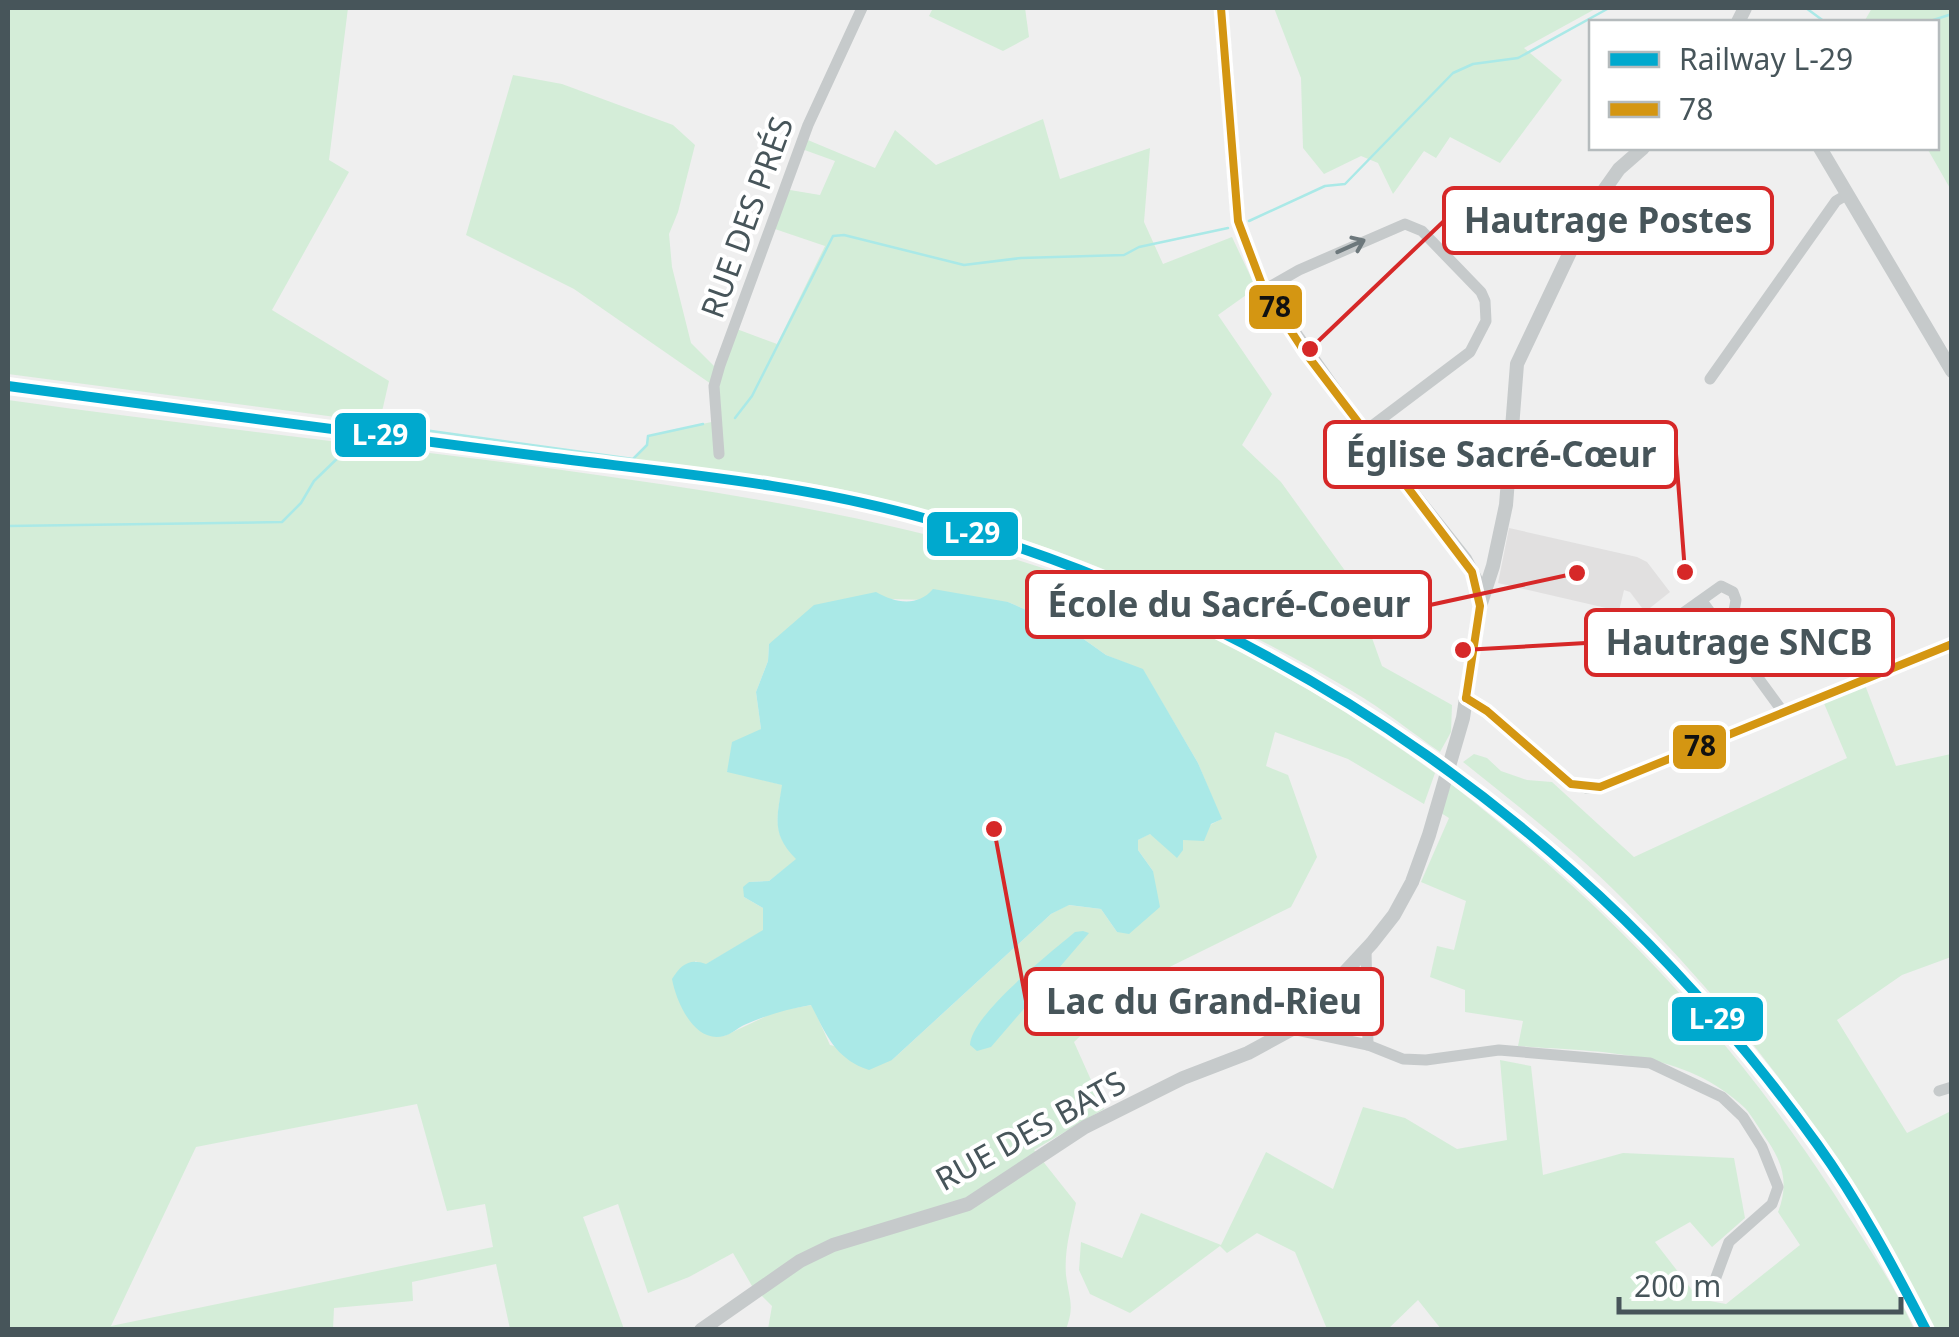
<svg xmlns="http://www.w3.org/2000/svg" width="1959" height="1337" font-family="'Noto Sans',sans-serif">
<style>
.education{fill:#e1e0e0}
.green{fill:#d4edd8;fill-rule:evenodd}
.water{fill:#aae9e7}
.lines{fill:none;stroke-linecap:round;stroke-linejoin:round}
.stream{stroke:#aae9e7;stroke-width:2.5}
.minor{stroke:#c6cacb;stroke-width:11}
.tertiary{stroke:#c6cacb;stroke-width:14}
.bus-1-casing{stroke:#fff;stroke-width:15}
.bus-1{stroke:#d49612;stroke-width:8}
.rail-1-casing{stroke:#fff;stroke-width:18}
.rail-1{stroke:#00a9ce;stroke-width:10}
.oneway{stroke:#6d787c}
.labels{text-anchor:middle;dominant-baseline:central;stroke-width:8;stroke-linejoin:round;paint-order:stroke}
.street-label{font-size:32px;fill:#47555a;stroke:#fff}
.leader{fill:none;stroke:#d62828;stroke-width:4}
.callout-dot{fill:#d62828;stroke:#fff;stroke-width:4}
.callout{fill:#fff;stroke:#d62828;stroke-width:4}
.callout-label{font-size:35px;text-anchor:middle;font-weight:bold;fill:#47555a}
.line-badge{stroke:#fff;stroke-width:4}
.badge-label{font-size:28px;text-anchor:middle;font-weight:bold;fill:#fff}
.pale-badge-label{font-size:28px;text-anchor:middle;font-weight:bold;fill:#111}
</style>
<rect width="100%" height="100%" fill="#efefef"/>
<path class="education" d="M1509 528 1637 557 1647 562 1670 592 1645 612 1630 592 1624 590 1619 611 1498 583Z"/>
<g class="green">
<path d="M8 8H348L329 160 349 172 272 310 389 381 381 416 351 419 8 374Z"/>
<path d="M933 8H1025L1029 37 1003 51 929 16Z"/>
<path d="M1274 8H1597L1524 48 1562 80 1500 163 1450 137 1436 158 1424 151 1393 194 1378 163 1361 156 1324 174 1303 148 1301 78Z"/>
<path d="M1872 8H1951V190L1927 148H1936V22H1864Z"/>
<path d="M513 75 562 84 673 125 695 145 678 212 669 234 672 267 691 343 718 370 734 328 777 344 825 246 769 227 784 189 820 195 835 161 799 148 803 138 875 168 895 130 936 165 1043 119 1060 179 1150 148 1144 222 1163 264 1232 237 1256 288 1218 315 1272 394 1242 445 1281 482 1351 579 1382 666 1452 705 1451 732 1440 752C1411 732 1383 709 1352 691 1199 600 1032 533 859 493 785 476 707 470 633 459L647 445 648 436 716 421 714 386 574 289 466 235Z"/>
<path d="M8 400C192 426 377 445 562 470 734 494 898 518 1063 575 1197 620 1321 691 1435 773L1424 804 1348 759 1275 732 1266 766 1288 775 1317 857 1291 907 1135 984 1074 1042 1104 1109 1034 1150 1076 1203C1071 1227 1064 1251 1066 1275 1069 1299 1075 1305 1066 1329H768L772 1306 752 1286 733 1253 689 1277 648 1293 618 1204 583 1217 624 1329H510L496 1264 412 1282 413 1301 334 1308 333 1329 8 1330ZM888 599 1008 602 1068 628 1106 655 1143 670 1198 763 1221 819 1183 840 1149 834 1138 840V850L1153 871 1117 932 1101 909 1068 905 1051 914 892 1060 830 1045 812 1005 777 1011 724 1036 695 961 705 965 764 930 763 908 744 897 749 882 769 881 797 859C772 835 776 817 783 785L727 771 761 729 756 692 768 661 769 644ZM417 1104 447 1211 485 1204 493 1247 111 1326 196 1147Z"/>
<path d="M1696 610 1720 643 1676 675 1652 642Z"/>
<path d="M1865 685 1896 766 1951 754V957L1902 975 1837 1020 1907 1133 1951 1111V1329H1933C1856 1169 1750 1027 1625 901 1575 850 1519 807 1463 762L1474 754 1487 758 1501 771 1527 780 1552 782 1634 857 1847 758 1823 701Z"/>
<path d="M1451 784C1606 905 1725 1027 1833 1192 1861 1236 1893 1282 1914 1329H1441L1418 1300 1388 1329H1327L1295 1252 1257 1233 1227 1253 1220 1246 1130 1313 1090 1294 1079 1270 1081 1242 1122 1258 1141 1213 1221 1245 1266 1152 1333 1189 1363 1107 1405 1118 1457 1149 1507 1140 1500 1060 1531 1066 1543 1175 1623 1153 1734 1158 1745 1218 1712 1247 1690 1222 1655 1242 1699 1299 1726 1304 1800 1245 1778 1212C1789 1184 1783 1163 1767 1140 1760 1130 1753 1117 1745 1108 1684 1049 1597 1052 1518 1046L1523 1021 1465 1012V990L1430 977 1437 946 1454 950 1466 901 1421 882 1449 818 1441 813Z"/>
</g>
<g class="water">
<path d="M933 589 1008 602 1068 628 1106 655 1143 669 1198 763 1222 819 1211 824 1204 841 1183 840V850L1177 858 1150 834 1138 840V850L1153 871 1160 907 1129 934 1117 932 1101 909 1069 905 1051 914 892 1060 869 1070C835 1059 826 1034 811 1005 787 1009 767 1015 744 1025 738 1028 730 1035 724 1036 694 1044 676 1001 672 979 681 965 689 958 706 964L763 930V908L744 897 743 887 749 882 769 881 796 859C771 834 777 818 782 785L727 772 732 742 761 729 756 692 768 661 769 644 814 605 876 592C895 603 918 607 933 589Z"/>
<path d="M1083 931 1089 933 991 1047 977 1051 970 1045C971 1015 1050 953 1075 932Z"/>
</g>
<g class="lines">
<g class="stream">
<path d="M1806 8 1825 22"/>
<path d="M1927 22 1952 14"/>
<path d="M1249 221 1325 186 1345 184 1453 73 1473 64 1518 58 1609 8"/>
<path d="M735 418 752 396 833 236 844 235 964 265 1021 258 1124 255 1139 247 1228 228"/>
<path d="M347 425 357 422 381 424 633 459 647 445 648 436 703 424"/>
<path d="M8 526 282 522 301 503 314 481 345 451V442"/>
</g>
<g class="minor">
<path d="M1264 290 1299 270 1405 224 1422 231 1481 292 1485 301 1486 321 1470 352 1364 432"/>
<path d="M1710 379 1836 201 1848 194"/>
<path d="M719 454 714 386 720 365 808 125 862 8"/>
<path d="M1702 601 1783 712"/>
<path d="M1645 640 1721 586 1733 592 1736 600 1729 638"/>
<path d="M1466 698 1487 711 1571 784 1586 788 1600 787 1952 644"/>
<path d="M1366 949 1368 1045"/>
<path d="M1292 1029 1368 1045 1403 1059 1426 1060 1499 1050 1650 1063 1722 1097 1743 1117 1762 1147 1778 1187 1772 1204 1729 1242 1712 1288"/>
<path d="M1939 1091 1952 1087"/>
</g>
<g class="tertiary">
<path d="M1221 8 1238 221 1264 290 1364 432 1465 559 1477 582 1479 601"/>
<path d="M1738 22 1745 8"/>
<path d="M1820 148 1952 371"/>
<path d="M701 1330 800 1261 833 1245 968 1204 1085 1127 1183 1078 1248 1053 1292 1029 1372 943 1394 915 1412 882 1429 835 1463 718 1480 606 1493 566 1506 505 1517 364 1590 210 1619 169 1643 148"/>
</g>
<defs>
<g id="bus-1">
<path d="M1221 8 1238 221 1264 290 1304 351 1472 572 1480 606 1466 698"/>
<path d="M1466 698 1487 711 1571 784 1600 787 1952 644"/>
</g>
</defs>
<use href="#bus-1" class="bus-1-casing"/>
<use href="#bus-1" class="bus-1"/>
<defs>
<path id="rail-1" d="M8 386C188 410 367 434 547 457 674 473 803 484 927 519 1291 621 1596 837 1817 1144 1859 1202 1893 1266 1926 1330"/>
</defs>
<use href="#rail-1" class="rail-1-casing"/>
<use href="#rail-1" class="rail-1"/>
</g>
<defs><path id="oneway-shaft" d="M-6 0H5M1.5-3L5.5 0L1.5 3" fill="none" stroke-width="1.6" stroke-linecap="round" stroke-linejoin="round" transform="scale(2.5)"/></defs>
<use class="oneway" href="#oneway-shaft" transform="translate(1351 246) rotate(-24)"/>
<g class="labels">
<g class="street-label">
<text transform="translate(746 217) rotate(-70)">RUE DES PRÉS</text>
<text transform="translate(1030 1130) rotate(-29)">RUE DES BATS</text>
</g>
</g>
<path class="leader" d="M1310 349L1444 221M1685 572L1676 454M1577 573L1430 605M1463 650L1586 643M994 829L1026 1001"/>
<g class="callout-dot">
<circle cx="1310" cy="349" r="10"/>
<circle cx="1685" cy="572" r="10"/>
<circle cx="1577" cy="573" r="10"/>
<circle cx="1463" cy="650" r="10"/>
<circle cx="994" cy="829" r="10"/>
</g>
<g class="callout">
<rect x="1444" y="188" width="328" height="65" rx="10"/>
<rect x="1325" y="422" width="351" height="65" rx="10"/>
<rect x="1027" y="572" width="403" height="65" rx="10"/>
<rect x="1586" y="610" width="307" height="65" rx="10"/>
<rect x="1026" y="969" width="356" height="65" rx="10"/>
</g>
<g class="callout-label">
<text x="1608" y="233">Hautrage Postes</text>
<text x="1501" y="467">Église Sacré-Cœur</text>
<text x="1229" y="617">École du Sacré-Coeur</text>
<text x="1739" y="655">Hautrage SNCB</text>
<text x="1204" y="1014">Lac du Grand-Rieu</text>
</g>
<g class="line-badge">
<rect x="1247" y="283" width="57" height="48" rx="10" fill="#d49612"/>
<rect x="333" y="411" width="95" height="48" rx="10" fill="#00a9ce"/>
<rect x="925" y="510" width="95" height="48" rx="10" fill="#00a9ce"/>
<rect x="1671" y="723" width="57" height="48" rx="10" fill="#d49612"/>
<rect x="1670" y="995" width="95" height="48" rx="10" fill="#00a9ce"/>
</g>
<g class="badge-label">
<text x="380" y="445">L-29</text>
<text x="972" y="543">L-29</text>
<text x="1717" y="1029">L-29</text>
</g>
<g class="pale-badge-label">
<text x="1275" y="317">78</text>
<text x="1700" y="756">78</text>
</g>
<rect width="1959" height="1337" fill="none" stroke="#47555a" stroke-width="20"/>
<rect x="1589" y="20" width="350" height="130" fill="#ffffff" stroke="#b5bbbd" stroke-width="2.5"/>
<rect x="1609" y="52" width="50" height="15" fill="#00a9ce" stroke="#b5bbbd" stroke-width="2.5"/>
<text x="1679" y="70" font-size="30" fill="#47555a">Railway L-29</text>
<rect x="1609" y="102" width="50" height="15" fill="#d49612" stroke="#b5bbbd" stroke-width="2.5"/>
<text x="1679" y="120" font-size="30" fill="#47555a">78</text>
<path d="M1619 1297v15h282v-15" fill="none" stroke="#47555a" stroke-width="5"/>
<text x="1634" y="1297" font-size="30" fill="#47555a" stroke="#ffffff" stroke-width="8" paint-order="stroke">200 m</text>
</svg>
